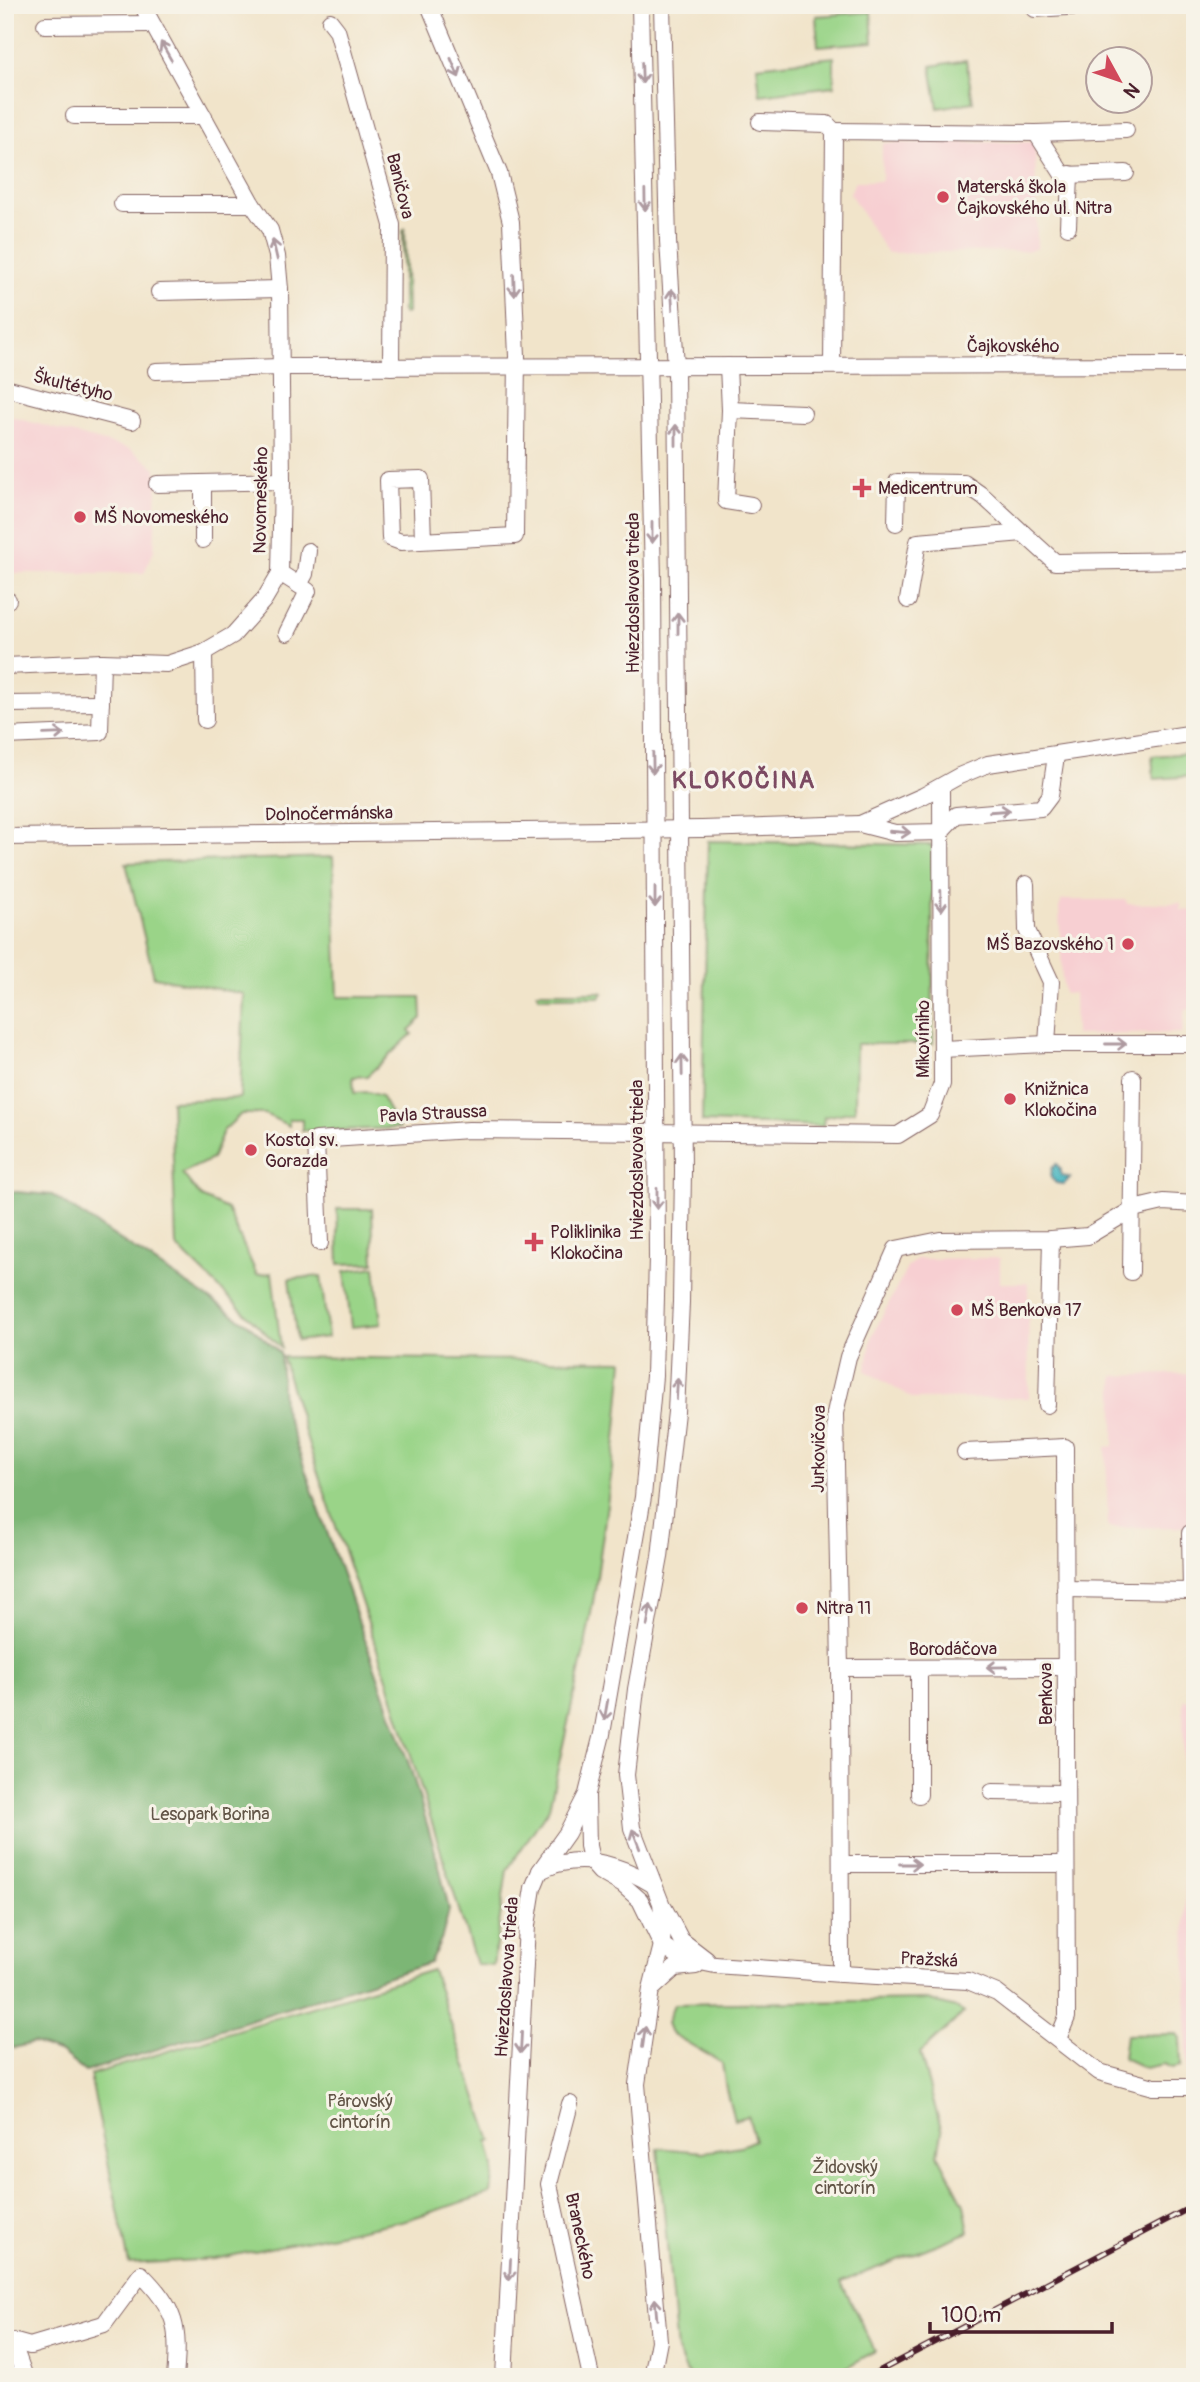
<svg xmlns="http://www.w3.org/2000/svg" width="1200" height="2382" font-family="Pangolin,sans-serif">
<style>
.built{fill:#f7cfd2}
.green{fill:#9ad488;stroke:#727a5a;stroke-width:2}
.forest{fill:#7bb674;stroke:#626a50;stroke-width:2}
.water{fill:#47b6c0;stroke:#486a76;stroke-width:2}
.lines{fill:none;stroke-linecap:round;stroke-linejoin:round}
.minor-casing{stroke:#846463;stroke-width:18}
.minor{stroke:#fff;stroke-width:16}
.rail-casing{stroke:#4a1f2b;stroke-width:6}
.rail{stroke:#f7f3e8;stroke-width:3.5;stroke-dasharray:10;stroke-linecap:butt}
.oneway{stroke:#ae9aa0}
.poi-dot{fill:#d1495b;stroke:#f7f3e8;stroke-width:2.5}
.labels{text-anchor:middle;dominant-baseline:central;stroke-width:6;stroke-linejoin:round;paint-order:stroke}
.street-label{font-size:18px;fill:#4a1f2b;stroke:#f7f3e8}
.poi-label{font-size:18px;fill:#4a1f2b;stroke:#f7f3e8;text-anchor:start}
.park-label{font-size:18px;fill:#625547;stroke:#f7f3e8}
.district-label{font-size:24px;font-weight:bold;letter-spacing:2px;fill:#7c4a62;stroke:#f7f3e8}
</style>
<rect width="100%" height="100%" fill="#f7f3e8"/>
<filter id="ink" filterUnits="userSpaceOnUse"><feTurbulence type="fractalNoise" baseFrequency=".0143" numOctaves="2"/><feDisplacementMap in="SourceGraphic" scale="14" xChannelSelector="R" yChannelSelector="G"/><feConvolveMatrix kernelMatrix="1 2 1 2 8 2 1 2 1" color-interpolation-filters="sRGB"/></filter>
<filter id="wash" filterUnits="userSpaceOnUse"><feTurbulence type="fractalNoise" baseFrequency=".00686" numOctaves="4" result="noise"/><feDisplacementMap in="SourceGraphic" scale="28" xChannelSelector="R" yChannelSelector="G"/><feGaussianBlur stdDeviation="1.57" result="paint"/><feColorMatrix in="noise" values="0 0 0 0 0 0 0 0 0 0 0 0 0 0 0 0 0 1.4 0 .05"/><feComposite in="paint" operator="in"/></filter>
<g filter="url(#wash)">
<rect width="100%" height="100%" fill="#f1e4ca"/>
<g class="built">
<path d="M1035 142 1037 248 1029 251 887 253 850 194 855 181H882V146L884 143Z"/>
<path d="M5 415 130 449 156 468 157 484 154 550 144 573H5Z"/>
<path d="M1062 900H1126L1127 904 1181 903V910L1195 911V1009H1185L1182 1033 1075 1035 1074 993 1064 994 1062 977 1059 908Z"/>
<path d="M1000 1258V1283H1028L1029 1398 913 1399 866 1371 872 1336 908 1266 917 1259Z"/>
<path d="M1195 1373V1527L1108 1528 1106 1447 1114 1446V1376Z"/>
<path d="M1195 1699V2070L1187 2071 1183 1700Z"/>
</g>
<g class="green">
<path d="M871 12 873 42 818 46 816 16Z"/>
<path d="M834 57V86L760 95 757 66Z"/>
<path d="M966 60 973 102 938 108 931 66Z"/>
<path d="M405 229 407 313 405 314 403 313V231Z"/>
<path d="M1193 753 1194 776 1154 779 1152 756Z"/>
<path d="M708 841 932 845 933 1044H856L855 1111 824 1117 823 1126 702 1122Z"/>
<path d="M333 857 338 997H421L422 1018 409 1030 412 1034 367 1076 353 1077 354 1093 368 1092 381 1096 399 1128 315 1131 302 1130V1119H289V1126L265 1114H241L223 1131 212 1159 182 1173 201 1197 227 1209 257 1275 272 1273 281 1348 176 1246 171 1101 240 1098 244 994 154 977 126 863Z"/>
<path d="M537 992H601L603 993 600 997H539Z"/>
<path d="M337 1209H372L374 1263 339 1264Z"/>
<path d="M375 1267 381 1324 351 1327 345 1271Z"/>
<path d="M321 1276 328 1337 297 1341 289 1279Z"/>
<path d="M282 1357 623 1361 616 1440 595 1591 585 1646 549 1808 507 1870 493 1965 476 1964 388 1682 308 1443Z"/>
<path d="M432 1970 492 2141H488L494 2167 491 2193 406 2220 215 2259 129 2264 90 2075Z"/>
<path d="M927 2000 956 2008 964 2013 920 2053 942 2132 938 2154 964 2204 969 2232 841 2282 875 2351 829 2377H689L677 2351 658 2148 704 2152 741 2146 755 2140 748 2116 734 2120 726 2089 722 2063 671 2033 667 2023 674 2004Z"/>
<path d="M1177 2034 1180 2038 1181 2066 1172 2068 1164 2064 1145 2068 1123 2058 1126 2035Z"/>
</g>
<path class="forest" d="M5 1191 52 1195 248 1324 280 1353 283 1407 412 1773 438 1861 449 1910 442 1937 430 1963 85 2072 61 2053 33 2043 5 2050Z"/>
<path class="water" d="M1056 1164 1059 1167 1061 1175 1070 1178 1064 1184 1056 1183 1051 1178 1052 1168Z"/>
</g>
<g filter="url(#ink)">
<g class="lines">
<defs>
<g id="minor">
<path d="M1035 9 1098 5"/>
<path d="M330 21 337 30 392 225 391 367"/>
<path d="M45 25 151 24"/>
<path d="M74 116H204"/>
<path d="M760 122 827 124 834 131"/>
<path d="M1036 133 1063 175 1126 173"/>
<path d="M122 204H252"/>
<path d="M1068 227 1070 174"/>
<path d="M159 292 280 289"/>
<path d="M832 365 834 131 1036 133 1126 130"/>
<path d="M728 366 730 410 726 501 751 505"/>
<path d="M156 371 281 367 1188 365 1195 367"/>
<path d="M5 388 132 421"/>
<path d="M730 410 803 413"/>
<path d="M157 484 282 481"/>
<path d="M896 523 897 482 964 483 983 496 1023 533"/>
<path d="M203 540V483"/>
<path d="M423 541 421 479 388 480 390 538 401 542 515 536 517 356 511 222 499 173 429 5"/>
<path d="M280 573 308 591 287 633"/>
<path d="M299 585 305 574 308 551"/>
<path d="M5 600H8"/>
<path d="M908 600 918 542 1023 533 1055 562 1195 560"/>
<path d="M204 652 205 720"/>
<path d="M5 666 102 662 167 664 204 652 233 635 264 600 280 573 282 481 280 289 277 256 270 230 252 204 142 5"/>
<path d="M5 704 101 703"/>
<path d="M5 715 6 736 100 732 102 662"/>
<path d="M860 824 923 796 959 776 988 764 1195 733"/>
<path d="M5 837 702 829 860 824 895 833 940 832 956 815 1041 808 1050 796 1056 756"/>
<path d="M1026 884 1027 930 1051 982 1047 1044"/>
<path d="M942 1049 1047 1044H1195"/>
<path d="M320 1243 316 1140 469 1130 898 1135 930 1115 942 1084 941 787"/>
<path d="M1131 1272 1133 1078"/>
<path d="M1047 1405 1051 1239"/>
<path d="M965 1452 1065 1447 1067 2017 1058 2039"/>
<path d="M1065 1589 1191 1591 1190 1533H1195"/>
<path d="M840 1668 1065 1667"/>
<path d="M919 1668V1795"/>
<path d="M992 1792 1066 1793"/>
<path d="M587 1797 588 1846 592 1863 600 1872 623 1885 640 1900 662 1945 681 1958 715 1965 841 1974 968 1981 997 1993 1099 2072 1154 2087H1195"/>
<path d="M841 1864H1066"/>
<path d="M540 1871C547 1868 554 1864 562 1863 594 1856 627 1869 654 1885"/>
<path d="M664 1908 681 1940 707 1960"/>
<path d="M841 1974 840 1668 835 1413 848 1357 896 1249 940 1240 1051 1239 1088 1236 1133 1209 1163 1202 1195 1204"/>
<path d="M653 1988 675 1968 696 1966"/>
<path d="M570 2104 549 2184 591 2377"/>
<path d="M12 2341 25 2377"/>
<path d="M5 2343 12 2341 30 2346 104 2324 141 2274C176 2309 180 2327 175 2377"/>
<path d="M504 2377 527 1925 533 1888 540 1871 567 1833 587 1794 602 1734 643 1497 654 1376 657 1257 653 579 640 5"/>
<path d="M652 2377 659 2341 637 2084 651 1989 662 1945 663 1921 661 1903 632 1828 626 1775 636 1689 660 1557 676 1412 681 1302 683 1171 676 367 668 241 662 5"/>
</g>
</defs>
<use href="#minor" class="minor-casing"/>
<use href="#minor" class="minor"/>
<defs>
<path id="rail" d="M868 2377 1195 2205"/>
</defs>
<use href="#rail" class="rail-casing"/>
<use href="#rail" class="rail"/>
</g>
<defs><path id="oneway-shaft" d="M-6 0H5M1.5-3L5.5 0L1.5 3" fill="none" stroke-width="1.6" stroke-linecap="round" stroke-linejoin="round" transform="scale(1.75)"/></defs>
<g class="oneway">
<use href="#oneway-shaft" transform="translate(166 51) rotate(-120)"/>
<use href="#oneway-shaft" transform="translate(455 68) rotate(67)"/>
<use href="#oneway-shaft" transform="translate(642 73) rotate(88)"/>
<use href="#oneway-shaft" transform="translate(645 200) rotate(89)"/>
<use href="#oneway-shaft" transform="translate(275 250) rotate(-103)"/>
<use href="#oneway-shaft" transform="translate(514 285) rotate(88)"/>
<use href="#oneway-shaft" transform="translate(672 299) rotate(-94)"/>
<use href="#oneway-shaft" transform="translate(676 435) rotate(-90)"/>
<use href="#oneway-shaft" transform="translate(652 533) rotate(90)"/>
<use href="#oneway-shaft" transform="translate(678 623) rotate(-90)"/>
<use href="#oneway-shaft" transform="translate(54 734) rotate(-2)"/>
<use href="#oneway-shaft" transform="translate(653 763) rotate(89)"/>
<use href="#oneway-shaft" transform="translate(1000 811) rotate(-4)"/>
<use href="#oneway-shaft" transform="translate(900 832) rotate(4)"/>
<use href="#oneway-shaft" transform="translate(655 897) rotate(90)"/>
<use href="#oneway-shaft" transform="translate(941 901) rotate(89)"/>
<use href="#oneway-shaft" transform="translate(1116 1044)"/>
<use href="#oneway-shaft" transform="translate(682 1065) rotate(-91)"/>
<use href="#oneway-shaft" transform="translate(657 1199) rotate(90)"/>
<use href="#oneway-shaft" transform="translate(677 1389) rotate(-87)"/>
<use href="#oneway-shaft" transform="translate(649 1615) rotate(-80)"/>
<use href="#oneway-shaft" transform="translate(997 1667) rotate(179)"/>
<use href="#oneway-shaft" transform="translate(606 1710) rotate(100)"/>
<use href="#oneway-shaft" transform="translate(636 1839) rotate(-111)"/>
<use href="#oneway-shaft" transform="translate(910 1864)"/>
<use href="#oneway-shaft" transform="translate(644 2037) rotate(-82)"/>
<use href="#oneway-shaft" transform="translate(521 2043) rotate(93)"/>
<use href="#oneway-shaft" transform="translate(510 2270) rotate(93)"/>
<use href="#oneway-shaft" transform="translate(656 2309) rotate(-95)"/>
</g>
</g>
<g class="poi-dot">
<circle cx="943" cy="197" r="7"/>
<path d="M858.5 477.5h7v7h7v7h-7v7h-7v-7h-7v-7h7z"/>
<circle cx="80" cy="517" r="7"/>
<circle cx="1128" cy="944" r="7"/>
<circle cx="1010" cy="1099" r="7"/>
<circle cx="251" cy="1150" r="7"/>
<path d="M530.5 1231.5h7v7h7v7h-7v7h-7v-7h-7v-7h7z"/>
<circle cx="957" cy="1310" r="7"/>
<circle cx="802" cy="1608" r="7"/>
</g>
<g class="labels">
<g class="street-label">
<text transform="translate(400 186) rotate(76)">Baničova</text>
<text x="1013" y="346">Čajkovského</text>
<text transform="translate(73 386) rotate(14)">Škultétyho</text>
<text transform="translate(261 500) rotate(-89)">Novomeského</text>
<text transform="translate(633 593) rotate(-90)">Hviezdoslavova trieda</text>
<text transform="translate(329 814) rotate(-1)">Dolnočermánska</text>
<text transform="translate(923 1039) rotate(-90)">Mikovíniho</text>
<text transform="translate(433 1114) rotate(-3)">Pavla Straussa</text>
<text transform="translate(637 1160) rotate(-90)">Hviezdoslavova trieda</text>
<text transform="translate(819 1449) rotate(-89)">Jurkovičova</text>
<text x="953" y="1649">Borodáčova</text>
<text transform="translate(1046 1694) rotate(-90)">Benkova</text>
<text transform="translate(929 1960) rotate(3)">Pražská</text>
<text transform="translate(507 1977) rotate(-86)">Hviezdoslavova trieda</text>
<text transform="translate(580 2236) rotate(78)">Braneckého</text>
</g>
<g class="poi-label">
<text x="957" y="187">Materská škola<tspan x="957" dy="21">Čajkovského ul. Nitra</tspan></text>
<text x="878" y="488">Medicentrum</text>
<text x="94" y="517">MŠ Novomeského</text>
<text x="1114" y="944" text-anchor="end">MŠ Bazovského 1</text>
<text x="1024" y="1089">Knižnica<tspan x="1024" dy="21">Klokočina</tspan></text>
<text x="265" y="1140">Kostol sv.<tspan x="265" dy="21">Gorazda</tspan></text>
<text x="550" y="1232">Poliklinika<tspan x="550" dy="21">Klokočina</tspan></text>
<text x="971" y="1310">MŠ Benkova 17</text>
<text x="816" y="1608">Nitra 11</text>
</g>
<g class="park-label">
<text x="210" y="1814">Lesopark Borina</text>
<text x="360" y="2101">Párovský<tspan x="360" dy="21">cintorín</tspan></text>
<text x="845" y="2167">Židovský<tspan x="845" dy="21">cintorín</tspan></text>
</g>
<g class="district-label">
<text x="744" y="780">KLOKOČINA</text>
</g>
</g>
<rect width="1200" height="2382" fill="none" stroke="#f7f3e8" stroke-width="28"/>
<g transform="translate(1119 80) rotate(130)"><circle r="33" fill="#f7f3e8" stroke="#b29e9c" stroke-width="2"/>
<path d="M0-5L12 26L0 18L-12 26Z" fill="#d1495b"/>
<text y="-10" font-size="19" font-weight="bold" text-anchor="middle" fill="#4a1f2b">N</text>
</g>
<path d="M930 2322v10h182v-10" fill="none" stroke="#4a1f2b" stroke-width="3.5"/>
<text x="941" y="2322" font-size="21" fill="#4a1f2b" stroke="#f7f3e8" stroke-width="5" paint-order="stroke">100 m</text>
</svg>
